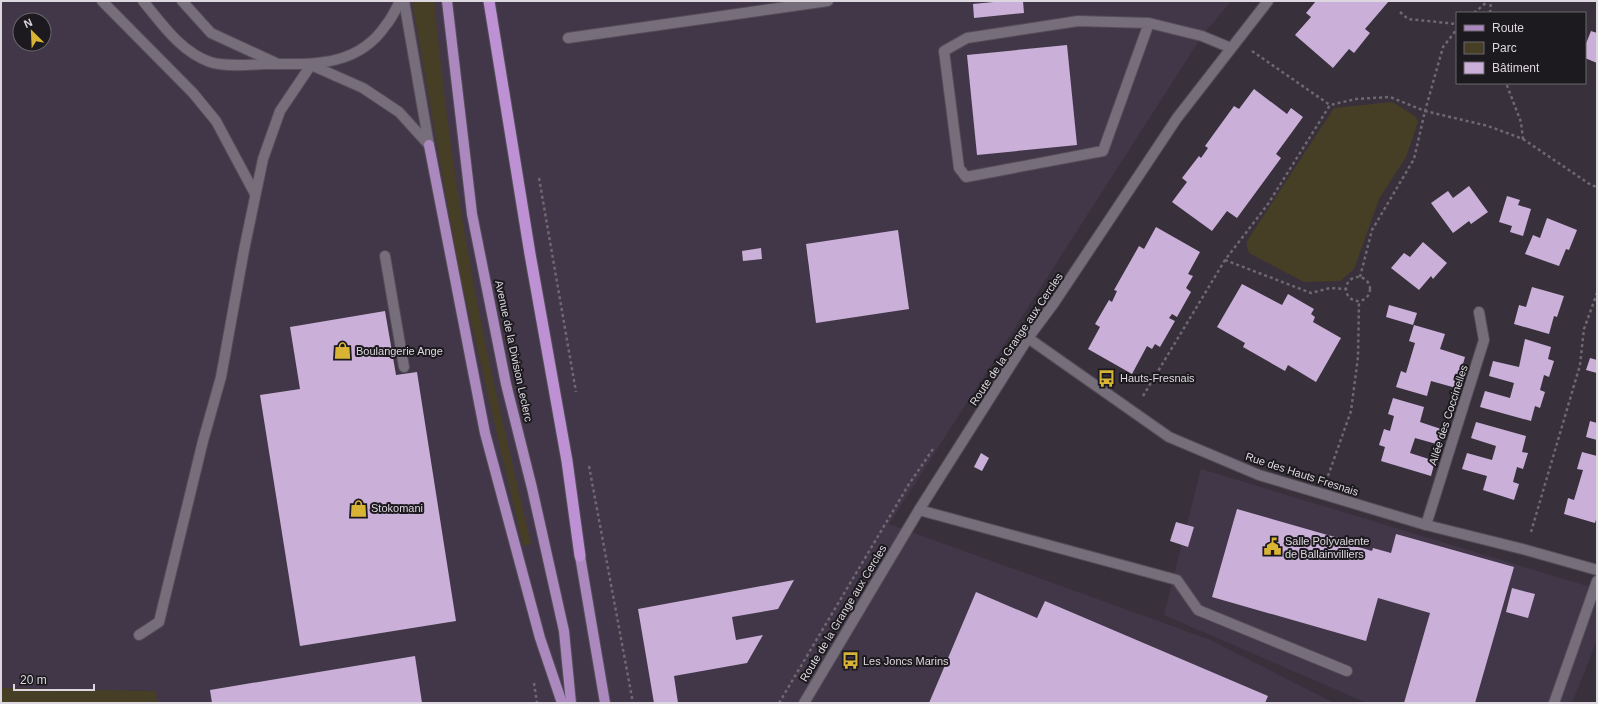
<svg xmlns="http://www.w3.org/2000/svg" width="1598" height="704" viewBox="0 0 1598 704" font-family="Helvetica,sans-serif">
<style>
.built{fill:#423748;fill-rule:evenodd}
.green{fill:#473f25}
.building{fill:#cab0d9}
.lines{fill:none;stroke-linecap:round;stroke-linejoin:round}
.service-casing{stroke:#544e58;stroke-width:12}
.minor-casing{stroke:#544e58;stroke-width:12}
.tertiary-casing{stroke:#544e58;stroke-width:12}
.primary-casing{stroke:#544e58;stroke-width:12}
.trunk-casing{stroke:#544e58;stroke-width:13}
.path{stroke:#6e6871;stroke-width:2.5;stroke-dasharray:3 3;stroke-linecap:butt}
.service{stroke:#766e7b;stroke-width:10}
.minor{stroke:#766e7b;stroke-width:10}
.tertiary{stroke:#766e7b;stroke-width:10}
.primary{stroke:#ab88be;stroke-width:10}
.trunk{stroke:#bd91d4;stroke-width:11}
.labels{text-anchor:middle;dominant-baseline:central;stroke-width:4;stroke-linejoin:round;paint-order:stroke}
.street-label{font-size:11px;fill:#ddd8df;stroke:#1d1a1f}
.poi-label{font-size:11px;fill:#ddd8df;stroke:#1d1a1f;text-anchor:start}
</style>
<rect width="100%" height="100%" fill="#38313c"/>
<g class="built">
<path d="M1,1H1231L1202,36L889,524L1208,639L1334,703H157L156,691L1,688ZM20,20H44V44H20Z"/>
<polygon points="1201,469 1597,589 1597,640 1572,703 1367,703 1164,615"/>
</g>
<g class="green">
<path d="M412,1H434C444,103 458,205 478,306C493,385 513,465 531,544L523,546L459,270Z"/>
<polygon points="1392,102 1415,116 1418,122 1406,157 1379,199 1354,269 1340,281 1304,282 1249,253 1247,247 1247,241 1334,108"/>
<polygon points="1,688 156,691 157,703 1,703"/>
</g>
<g class="building">
<polygon points="1004,1 1023,1 1024,13 974,18 973,4"/>
<polygon points="1316,1 1389,1 1365,29 1370,33 1354,53 1349,49 1333,68 1295,35 1311,17 1306,13"/>
<polygon points="1591,31 1597,33 1597,63 1585,58 1585,46"/>
<polygon points="1067,45 1077,145 977,155 967,55"/>
<polygon points="1254,89 1287,114 1291,108 1303,117 1276,154 1281,158 1237,218 1227,211 1212,231 1172,202 1187,182 1182,178 1199,156 1201,158 1208,148 1205,146 1234,106 1239,109"/>
<polygon points="1469,186 1488,212 1471,224 1469,221 1453,233 1431,203 1448,191 1453,198"/>
<polygon points="1507,196 1520,200 1518,205 1531,209 1523,236 1510,232 1512,226 1499,222"/>
<polygon points="1547,218 1577,230 1569,250 1566,249 1559,266 1525,254 1533,235 1540,238"/>
<polygon points="1156,227 1200,252 1188,274 1193,276 1186,288 1191,292 1177,317 1172,314 1169,318 1175,321 1160,347 1155,344 1152,349 1147,346 1132,374 1088,349 1100,327 1095,324 1109,300 1112,302 1117,291 1114,290 1139,246 1144,249"/>
<polygon points="898,230 909,309 816,323 806,244"/>
<polygon points="1423,242 1447,263 1433,279 1431,276 1419,290 1391,268 1404,253 1410,257"/>
<polygon points="761,248 762,259 743,261 742,251"/>
<polygon points="1242,284 1282,305 1288,294 1314,309 1311,314 1315,317 1313,322 1341,338 1316,382 1288,365 1285,371 1243,347 1245,343 1217,327"/>
<polygon points="1532,287 1564,296 1557,317 1554,316 1549,334 1514,324 1519,305 1526,307"/>
<polygon points="1389,305 1417,313 1413,325 1386,317"/>
<polygon points="385,311 396,375 417,372 456,621 300,646 260,395 300,389 290,327"/>
<polygon points="1414,325 1445,334 1440,349 1465,357 1456,388 1431,381 1427,396 1396,387 1401,371 1406,373 1415,343 1409,341"/>
<polygon points="1525,339 1551,347 1548,359 1554,361 1549,377 1544,375 1540,390 1545,392 1540,408 1535,406 1531,421 1480,407 1485,391 1510,398 1514,383 1489,376 1493,361 1519,367"/>
<polygon points="1590,358 1597,360 1597,373 1586,370"/>
<polygon points="1393,398 1424,407 1420,422 1444,430 1440,445 1415,438 1410,453 1435,461 1431,476 1381,461 1385,447 1379,445 1384,429 1390,431 1394,416 1388,414"/>
<polygon points="1590,421 1597,423 1597,440 1586,437"/>
<polygon points="1476,422 1526,436 1522,452 1528,453 1523,469 1517,467 1513,482 1519,484 1514,500 1483,490 1487,476 1462,469 1467,453 1492,460 1496,446 1471,438"/>
<polygon points="1582,452 1597,456 1597,516 1595,523 1564,514 1568,498 1574,500 1583,470 1577,469"/>
<polygon points="981,453 989,458 982,471 974,467"/>
<polygon points="1237,509 1359,544 1358,547 1372,551 1373,548 1391,553 1396,534 1514,567 1475,703 1404,703 1430,613 1378,598 1366,641 1212,597"/>
<polygon points="1176,522 1194,527 1188,547 1170,541"/>
<polygon points="794,580 778,609 732,617 736,640 763,635 747,663 674,676 678,703 654,703 638,609"/>
<polygon points="1512,588 1535,594 1528,618 1506,612"/>
<polygon points="976,592 1037,618 1045,601 1268,696 1265,703 929,703"/>
<polygon points="415,656 422,703 212,703 210,690"/>
</g>
<g class="lines">
<defs>
<g id="service">
<polyline points="102,1 193,93 216,121 255,194"/>
<polyline points="404,1 429,145"/>
<polyline points="1149,23 1078,21 967,38 944,51 959,168 966,177 1103,151 1149,23 1202,36 1231,48"/>
<polyline points="568,38 828,1"/>
<polyline points="385,256 404,367"/>
<polyline points="919,510 1177,580 1198,610 1347,671"/>
<polyline points="139,635 159,622 203,441 221,377 244,250 263,159 280,111 311,65"/>
<polyline points="1554,703 1597,581"/>
</g>
<g id="minor">
<polyline points="1028,338 1169,437 1259,475 1426,525 1526,550 1597,570"/>
<polyline points="1426,525 1484,340 1479,312"/>
<polyline points="804,703 919,510 1028,338 1054,303 1177,118 1268,1"/>
</g>
<g id="tertiary">
<path d="M143,1C162,24 181,52 210,62C225,67 249,65 265,64C311,64 357,68 386,25C392,18 396,9 400,1"/>
<polyline points="182,1 211,33 276,63"/>
<polyline points="311,65 363,88 399,112 429,145"/>
</g>
<g id="primary">
<polyline points="447,1 472,214 506,384 532,488 564,631 571,703"/>
<polyline points="429,145 485,433 540,638 562,703"/>
<polyline points="580,556 605,703"/>
</g>
<polyline id="trunk" points="489,1 530,254 567,461 580,556"/>
</defs>
<use href="#service" class="service-casing"/>
<use href="#minor" class="minor-casing"/>
<use href="#tertiary" class="tertiary-casing"/>
<use href="#primary" class="primary-casing"/>
<use href="#trunk" class="trunk-casing"/>
<g class="path">
<polyline points="1400,12 1408,19 1457,24"/>
<polyline points="1474,13 1488,1"/>
<polyline points="1490,13 1491,1"/>
<polyline points="1252,51 1330,105"/>
<polyline points="1523,139 1591,185 1597,187"/>
<polyline points="539,178 576,392"/>
<polyline points="1225,260 1311,293 1330,288 1346,289"/>
<polyline points="1360,277 1372,230 1414,159 1425,111 1488,126 1523,139 1521,122 1506,83"/>
<circle cx="1358" cy="289" r="12"/>
<polyline points="1143,396 1225,260 1268,204 1330,105 1356,99 1390,97 1425,111 1443,47 1457,29"/>
<polyline points="589,466 633,703"/>
<polyline points="1328,476 1351,411 1358,357 1359,301"/>
<polyline points="1531,532 1580,365 1584,329 1597,293"/>
<polyline points="534,683 537,703"/>
<polyline points="779,703 909,484 933,449 935,450"/>
</g>
<use href="#service" class="service"/>
<use href="#minor" class="minor"/>
<use href="#tertiary" class="tertiary"/>
<use href="#primary" class="primary"/>
<use href="#trunk" class="trunk"/>
</g>
<defs>
<symbol id="shop-bare" viewBox="-9 -9 18 18"><path d="M-5-2.5h2.3a2.7 3.5 0 0 1 5.4 0H5L5.5 6h-11ZM-1.5-2.5h3a1.5 2.3 0 0 0-3 0Z" fill="#d9b334" stroke="#1d1a1f" stroke-width="2.5" paint-order="stroke"/></symbol>
<symbol id="bus-bare" viewBox="-9 -9 18 18"><path d="M-5-6H5V4H4V6H2V4H-2V6H-4V4H-5ZM-3.5-4V0h7V-4ZM-3.5 1.2v1.5H-2V1.2ZM2 1.2v1.5H3.5V1.2Z" fill="#d9b334" stroke="#1d1a1f" stroke-width="2.5" paint-order="stroke"/></symbol>
<symbol id="civic-bare" viewBox="-9 -9 18 18"><path d="M-.6-6.5H3V-4.5H.6V-3L4-1V1h2V6H-6V1h2V-1L-.6-3ZM-1.2 2.5V6h2.4V2.5Z" fill="#d9b334" stroke="#1d1a1f" stroke-width="2.5" paint-order="stroke"/></symbol>
</defs>
<g fill-rule="evenodd">
<use href="#shop-bare" x="330" y="338" width="25" height="25"/>
<use href="#bus-bare" x="1094" y="366" width="25" height="25"/>
<use href="#shop-bare" x="346" y="496" width="25" height="25"/>
<use href="#civic-bare" x="1260" y="534" width="25" height="25"/>
<use href="#bus-bare" x="838" y="648" width="25" height="25"/>
</g>
<g class="labels">
<g class="street-label">
<text transform="translate(1016 339) rotate(-56)">Route de la Grange aux Cercles</text>
<text transform="translate(514 351) rotate(78)">Avenue de la Division Leclerc</text>
<text transform="translate(1448 415) rotate(-72)">Allée des Coccinelles</text>
<text transform="translate(1302 474) rotate(18)">Rue des Hauts Fresnais</text>
<text transform="translate(843 613) rotate(-59)">Route de la Grange aux Cercles</text>
</g>
<g class="poi-label">
<text x="356" y="351">Boulangerie Ange</text>
<text x="1120" y="378">Hauts-Fresnais</text>
<text x="371" y="508">Stokomani</text>
<text x="1285" y="541">Salle Polyvalente<tspan x="1285" dy="13">de Ballainvilliers</tspan></text>
<text x="863" y="661">Les Joncs Marins</text>
</g>
</g>
<rect width="1598" height="704" fill="none" stroke="#ddd8df" stroke-width="4"/>
<rect x="1456" y="12" width="130" height="72" fill="#1d1a1f" stroke="#6a666c"/>
<rect x="1464" y="25" width="20" height="6" fill="#ab88be" stroke="#6a666c"/>
<text x="1492" y="32" font-size="12" fill="#ddd8df">Route</text>
<rect x="1464" y="42" width="20" height="12" fill="#473f25" stroke="#6a666c"/>
<text x="1492" y="52" font-size="12" fill="#ddd8df">Parc</text>
<rect x="1464" y="62" width="20" height="12" fill="#cab0d9" stroke="#6a666c"/>
<text x="1492" y="72" font-size="12" fill="#ddd8df">Bâtiment</text>
<g transform="translate(32 32) rotate(336)"><circle r="19" fill="#1d1a1f" stroke="#6a666c"/>
<path d="M0-3L7 15L0 10L-7 15Z" fill="#d9b334"/>
<text y="-6" font-size="11" font-weight="bold" text-anchor="middle" fill="#ddd8df">N</text>
</g>
<path d="M14 684v6h80v-6" fill="none" stroke="#ddd8df" stroke-width="2"/>
<text x="20" y="684" font-size="12" fill="#ddd8df" stroke="#1d1a1f" stroke-width="3" paint-order="stroke">20 m</text>
</svg>
